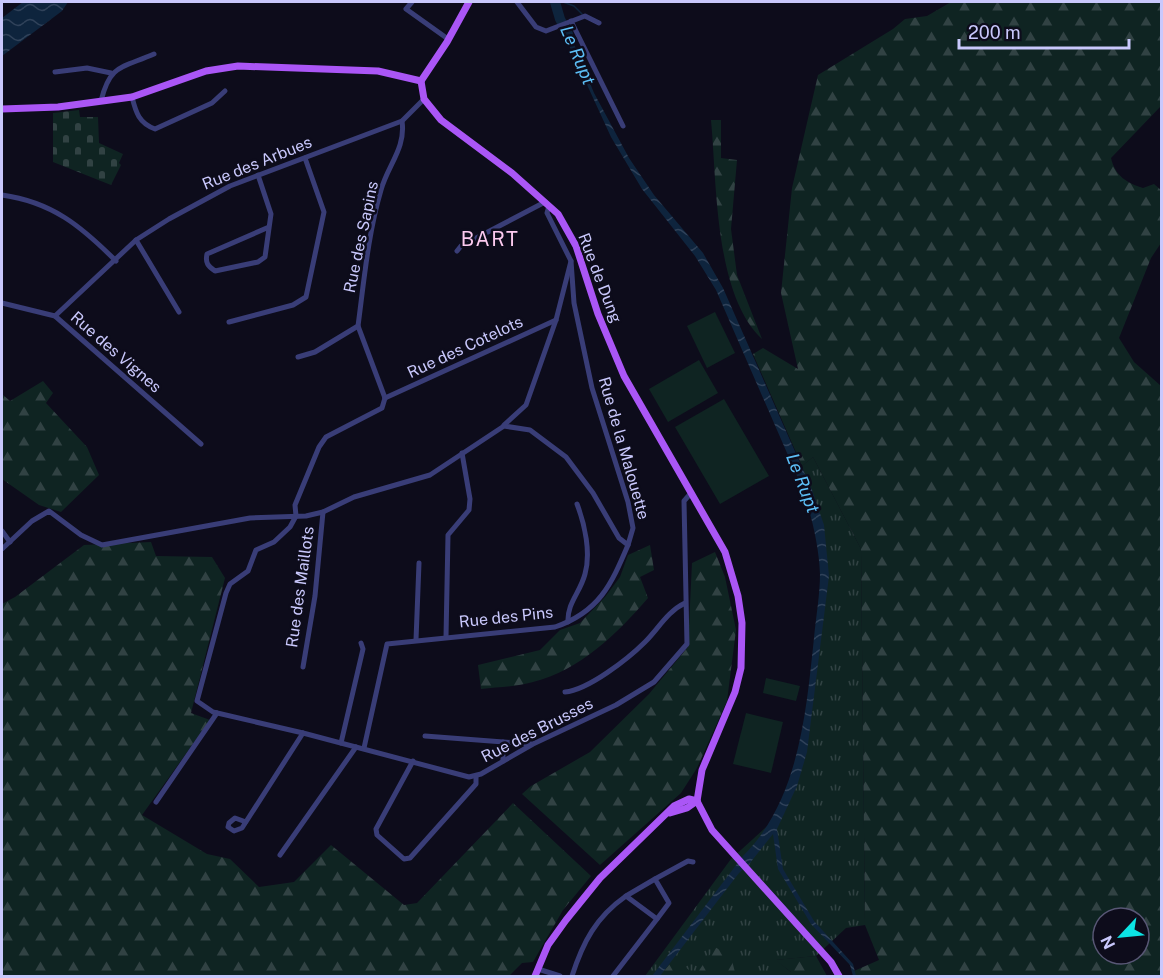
<svg xmlns="http://www.w3.org/2000/svg" width="1163" height="978" viewBox="0 0 1163 978" font-family="'Public Sans',sans-serif">
<style>
.grass{fill:url(#grass-tufts)}
.forest{fill:url(#forest-firs);fill-rule:evenodd}
.cemetery{fill:url(#cemetery-stones)}
.garden{fill:#0f2422}
.water{fill:url(#water-waves)}
.lines{fill:none;stroke-linecap:round;stroke-linejoin:round}
.stream{stroke:#0e243d;stroke-width:1.5}
.river{stroke:#0e243d;stroke-width:10}
.minor{stroke:#393d77;stroke-width:5}
.major{stroke:#aa56f6;stroke-width:7}
.labels{text-anchor:middle;dominant-baseline:central;stroke-width:5;stroke-linejoin:round;paint-order:stroke}
.street-label{font-size:16px;fill:#c9c8fc;stroke:#0d0c1b}
.water-label{font-size:18px;font-style:italic;fill:#5cbef6;stroke:#0d0c1b}
.quarter-label{font-size:20px;letter-spacing:1.5px;fill:#fccaef;stroke:#0d0c1b}
</style>
<defs>
<pattern id="grass-tufts" width="24" height="20" patternUnits="userSpaceOnUse" patternTransform="scale(1.5)"><rect width="24" height="20" fill="#0f2422"/><path d="M3 7l-1-3M5 7V3M7 7l1-3M15 17l-1-3M17 17v-4M19 17l1-3" fill="none" stroke="#314243"/></pattern>
<pattern id="forest-firs" width="22" height="20" patternUnits="userSpaceOnUse" patternTransform="scale(1.5)"><rect width="22" height="20" fill="#0f2422"/><path d="M5 1l3.5 6h-7zM16 11l3.5 6h-7z" fill="#314243"/></pattern>
<pattern id="cemetery-stones" width="16" height="16" patternUnits="userSpaceOnUse" patternTransform="scale(1.5)"><rect width="16" height="16" fill="#0f2422"/><path d="M2 7V4a2 2 0 0 1 4 0v3zM10 15v-3a2 2 0 0 1 4 0v3z" fill="#314243"/></pattern>
<pattern id="water-waves" width="16" height="10" patternUnits="userSpaceOnUse" patternTransform="scale(1.5)"><rect width="16" height="10" fill="#0e243d"/><path d="M0 5q4-4 8 0t8 0" fill="none" stroke="#30425a"/></pattern>
</defs>
<rect width="100%" height="100%" fill="#0d0c1b"/>
<polygon class="grass" points="813,457 861,549 865,925 846,928 816,956 776,960 792,973 790,976 645,976 731,859 775,819 803,751 825,585 822,523 802,466"/>
<g class="forest">
<path d="M951,2H1161V106L1111,158C1115,176 1127,183 1143,188L1154,184L1161,190V243L1151,258L1119,338L1134,362L1161,386V976H855L854,971L879,960L865,925L861,549L813,457L802,466L753,354L763,348L798,369L781,293L792,188L818,75L893,29L905,19L927,16ZM1103,918H1139V954H1103Z"/>
<path d="M711,120H721V158L737,160L731,229L737,275L762,339C714,294 717,182 711,120Z"/>
<polygon points="43,381 53,393 46,403 87,447 99,475 61,512 39,505 2,479 2,394 10,401"/>
<polygon points="151,542 156,556 212,557 225,578 191,713 210,720 142,815 207,854 230,859 259,887 294,882 331,845 404,905 417,903 513,803 591,876 563,910 533,962 522,963 509,976 2,976 2,604 15,597 84,545"/>
<path d="M650,545L654,570L640,577L648,598C617,634 580,670 533,682C516,687 498,687 481,689L478,665L540,650L560,630L580,623L605,597L620,577L628,555Z"/>
<polygon points="715,552 725,577 736,630 727,701 697,768 681,793 600,865 522,794 531,786 590,752 649,694 688,647 692,563"/>
<polygon points="715,947 731,957 736,976 660,976 674,959 696,975"/>
<polygon points="816,956 827,976 790,976 791,972 775,960"/>
</g>
<polygon class="cemetery" points="79,110 80,117 98,117 99,143 123,154 119,163 121,165 111,185 53,162 53,113"/>
<g class="garden">
<polygon points="715,312 735,353 707,368 687,326"/>
<polygon points="699,360 718,393 668,422 649,389"/>
<polygon points="724,399 769,476 720,504 675,427"/>
<polygon points="766,678 800,686 796,701 763,693"/>
<polygon points="746,713 783,722 771,773 733,764"/>
</g>
<g class="water">
<polygon points="23,2 68,2 62,11 2,56 2,18"/>
<path d="M567,27L594,93L629,158L654,195L703,253L723,288L812,490L824,525L829,576L807,752L797,786L777,829L783,869L814,921L853,964L856,976H853L850,965L811,924L778,869L773,834L750,863L739,873L660,976H652L743,856C799,800 806,713 814,638C816,617 820,594 820,574C819,546 812,519 804,492L716,290L695,256L642,189L611,137L561,28Z"/>
</g>
<g class="lines">
<polyline class="stream" points="563,2 574,6 582,14"/>
<polyline class="river" points="555,2 560,19 568,34"/>
<g class="minor">
<polyline points="412,2 406,9 448,39"/>
<polyline points="517,2 536,27 546,31 585,16 599,23"/>
<polyline points="571,21 623,126"/>
<polyline points="55,72 87,68 111,73"/>
<path d="M132,97C136,113 139,123 155,129L212,103L225,91"/>
<path d="M101,101C110,64 122,68 154,54"/>
<path d="M258,175L271,214L265,257L258,262L215,271C208,266 205,263 207,254L269,227"/>
<path d="M2,195C52,202 81,226 116,261"/>
<polyline points="136,240 179,312"/>
<polyline points="457,251 461,246 545,202"/>
<polyline points="2,303 55,316 201,444"/>
<polyline points="55,316 136,240 169,219 230,186 402,121 424,99"/>
<polyline points="229,322 293,305 306,297 324,212 305,158"/>
<polyline points="358,326 385,398"/>
<path d="M298,357L315,352L358,326C364,281 368,234 381,190C388,165 406,148 402,121"/>
<polyline points="385,398 382,408 326,437 319,447 295,505 296,516 290,527 274,542 256,550 248,571 230,584 226,593 197,701 213,712 303,733 469,777 481,774 533,744 616,705 654,682 687,644 684,501 691,493"/>
<polyline points="385,398 556,320"/>
<polyline points="504,425 526,405 556,320 571,261"/>
<polyline points="2,531 10,542"/>
<polyline points="2,549 32,521 49,511 81,535 102,545 250,518 306,516 323,512 354,497 430,475 504,426 530,430 566,457 593,493 619,538 628,545 633,528 628,502 592,388 574,303 571,261 547,213 549,206"/>
<path d="M568,622C567,603 580,593 585,574C591,553 585,525 577,504"/>
<polyline points="446,637 448,535 469,510 470,499 462,453"/>
<polyline points="416,640 419,563"/>
<polyline points="303,667 315,596 323,512"/>
<path d="M565,692C588,690 628,659 645,642C658,629 668,611 685,603"/>
<polyline points="425,736 531,744"/>
<polyline points="341,743 363,649 361,643"/>
<path d="M364,748L387,644L555,627C599,612 611,585 628,545"/>
<polyline points="413,761 376,829 377,835 404,859 410,858 476,784 476,776"/>
<polyline points="503,761 503,742"/>
<polyline points="156,802 217,713"/>
<polyline points="246,822 235,818 229,823 228,827 234,831 242,828 303,733"/>
<polyline points="280,855 356,747"/>
<polyline points="626,896 655,879"/>
<polyline points="657,919 669,903 655,879 688,861 693,862"/>
<polyline points="538,969 560,976"/>
<path d="M572,976C583,942 596,917 626,896L657,919L613,976"/>
</g>
<g class="major">
<polyline points="421,81 424,99 441,120 512,173 558,214 576,246 598,314 624,376 725,552 738,596 742,623 741,668 735,692 702,770 697,801 712,830 831,962 839,976"/>
<polyline points="2,109 58,107 132,97 206,71 238,66 378,71 421,81 447,42 469,2"/>
<polyline points="670,813 687,808 697,801"/>
<polyline points="535,976 548,945 566,920 600,878 674,806 689,799 697,801"/>
</g>
</g>
<g class="labels">
<g class="street-label">
<text transform="translate(257 163) rotate(-22)">Rue des Arbues</text>
<text transform="translate(361 237) rotate(-78)">Rue des Sapins</text>
<text transform="translate(600 278) rotate(69)">Rue de Dung</text>
<text transform="translate(465 347) rotate(-25)">Rue des Cotelots</text>
<text transform="translate(116 352) rotate(41)">Rue des Vignes</text>
<text transform="translate(624 448) rotate(74)">Rue de la Malouette</text>
<text transform="translate(300 587) rotate(-82)">Rue des Maillots</text>
<text transform="translate(506 617) rotate(-6)">Rue des Pins</text>
<text transform="translate(537 730) rotate(-27)">Rue des Brusses</text>
</g>
<g class="water-label">
<text transform="translate(578 55) rotate(67)">Le Rupt</text>
<text transform="translate(803 483) rotate(69)">Le Rupt</text>
</g>
<g class="quarter-label">
<text x="490" y="239">BART</text>
</g>
</g>
<rect width="1163" height="978" fill="none" stroke="#c9c8fc" stroke-width="6"/>
<g transform="translate(1121 936) rotate(244)"><circle r="28" fill="#0d0c1b" stroke="#585775" stroke-width="1.5"/>
<path d="M0-4.5L10 22L0 15L-10 22Z" fill="#0ce4e4"/>
<text y="-9" font-size="16" font-weight="bold" text-anchor="middle" fill="#c9c8fc">N</text>
</g>
<path d="M959 39v9h170v-9" fill="none" stroke="#c9c8fc" stroke-width="3"/>
<text x="968" y="39" font-size="18" fill="#c9c8fc" stroke="#0d0c1b" stroke-width="4.5" paint-order="stroke">200 m</text>
</svg>
